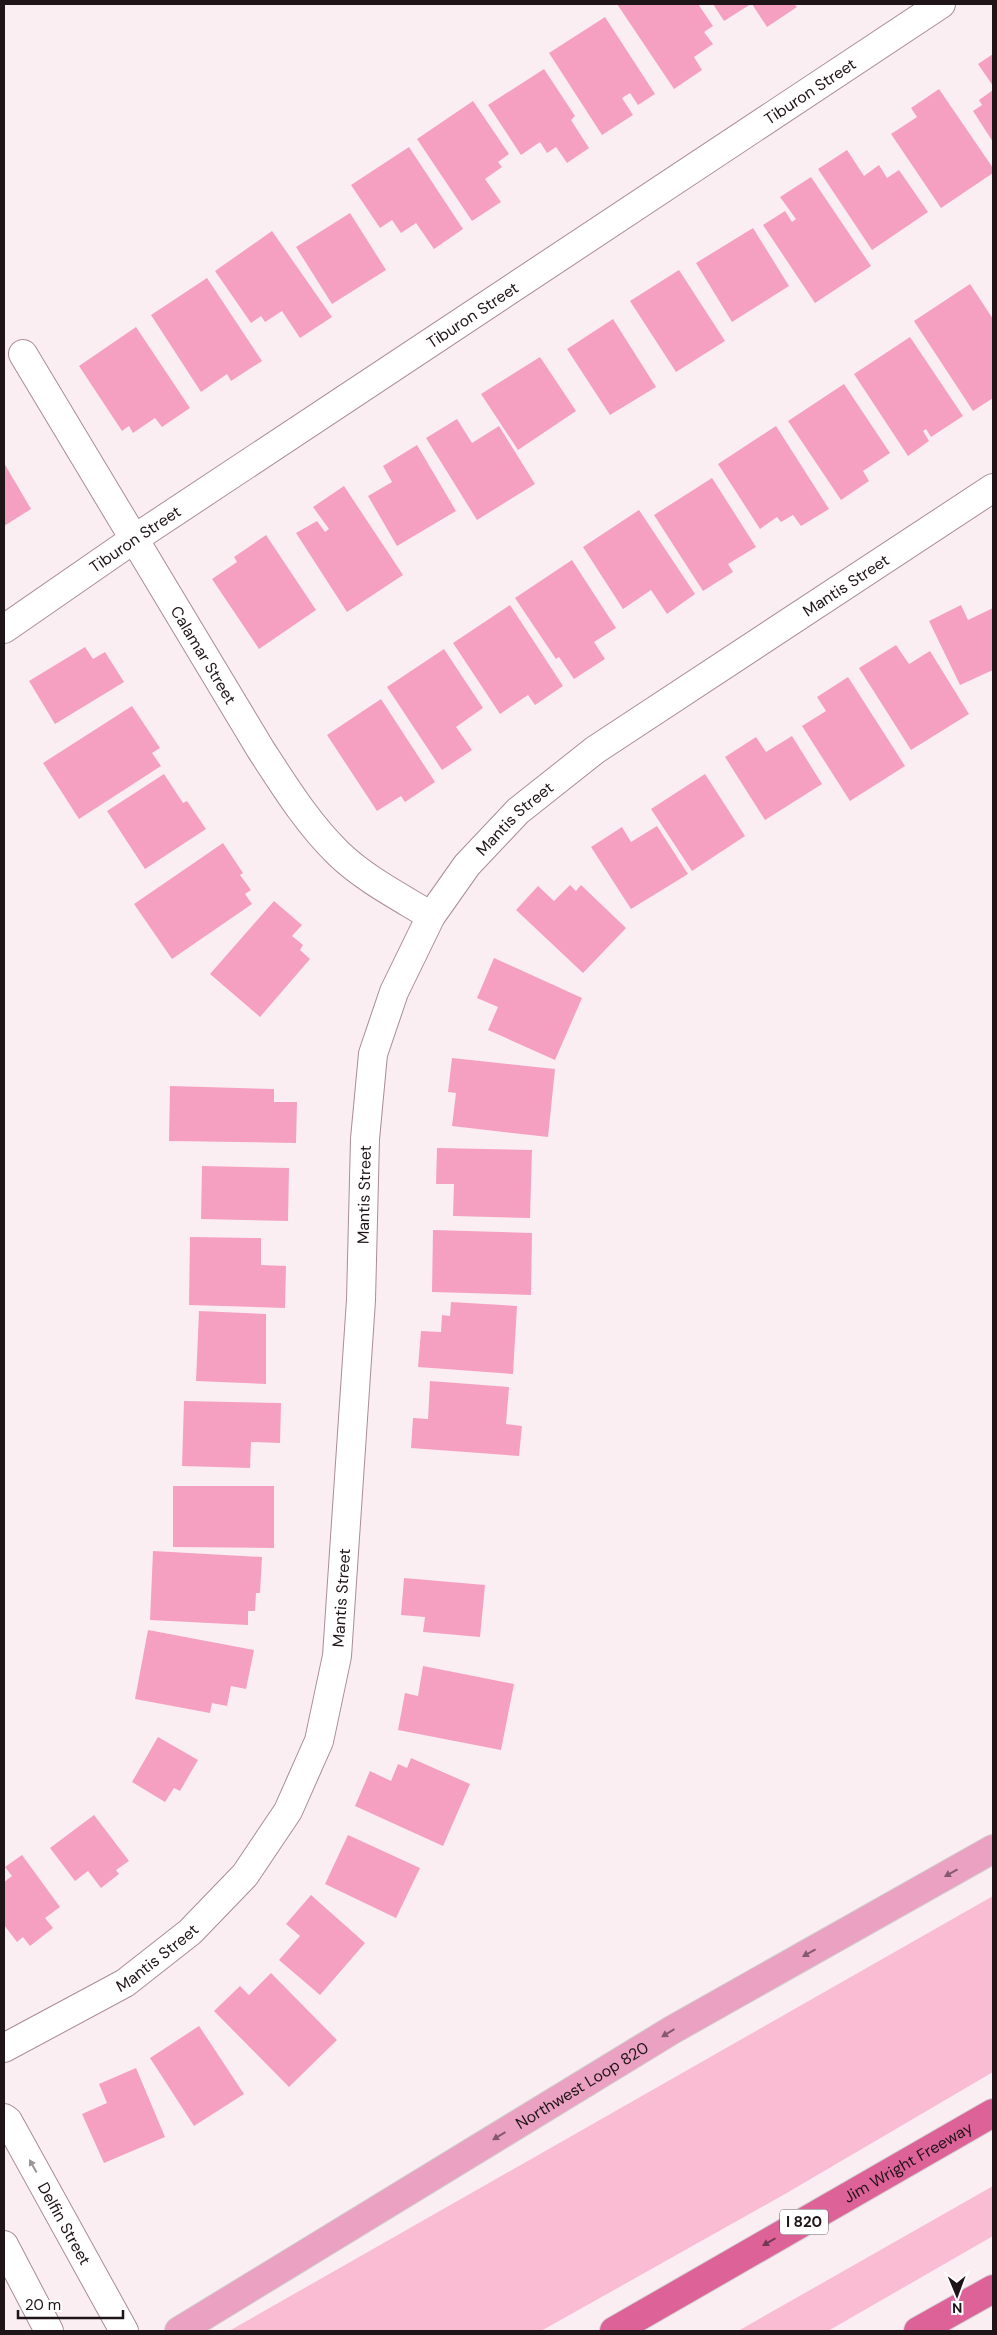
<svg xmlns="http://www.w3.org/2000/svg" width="997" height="2335" viewBox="0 0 997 2335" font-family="'DM Sans',sans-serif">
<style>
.green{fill:#f9bcd2}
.building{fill:#f6a0c1}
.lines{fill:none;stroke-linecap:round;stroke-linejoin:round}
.minor-casing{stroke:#aa8c97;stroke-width:30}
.major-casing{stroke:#d2d0d1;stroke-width:30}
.highway-casing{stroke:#d2d0d1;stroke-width:30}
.minor{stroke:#fff;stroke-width:28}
.major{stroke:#eba1c1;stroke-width:28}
.highway{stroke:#dd6298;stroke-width:28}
.oneway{fill:#855a6c}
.oneway2{fill:#9a9597}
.oneway3{fill:#743752}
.labels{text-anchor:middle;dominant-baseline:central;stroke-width:4;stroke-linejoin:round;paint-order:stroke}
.shield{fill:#fff;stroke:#625a5d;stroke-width:1}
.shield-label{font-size:15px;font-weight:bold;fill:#1f1418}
.street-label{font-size:16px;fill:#1f1418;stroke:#fff}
</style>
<rect width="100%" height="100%" fill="#fbeef2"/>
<g class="green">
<polygon points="993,1896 993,2072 785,2194 541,2331 229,2331"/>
<polygon points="993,2186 993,2236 828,2331 738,2331"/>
</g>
<g class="building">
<polygon points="617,4 698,4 713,26 704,32 713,44 694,57 702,70 674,89"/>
<polygon points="713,4 751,4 724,21"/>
<polygon points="752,4 794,4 797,7 767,27"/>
<polygon points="605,17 655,94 638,105 630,93 622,98 633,115 602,135 549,53"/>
<polygon points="993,54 993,86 978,64"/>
<polygon points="544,69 575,116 571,120 589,148 567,163 556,147 547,153 540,142 521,155 488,105"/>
<polygon points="939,89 993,168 993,173 941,208 891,134 917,117 911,108"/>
<polygon points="993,90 993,142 973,111 982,105 979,100"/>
<polygon points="473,101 509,154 498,162 502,167 485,179 501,202 472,221 417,139"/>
<polygon points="409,147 463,229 434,249 416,223 401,233 392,220 380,228 351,185"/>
<polygon points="847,150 864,176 879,165 887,178 899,170 928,212 872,250 818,169"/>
<polygon points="811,177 871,266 815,303 763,225 785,211 792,222 796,219 780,197"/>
<polygon points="350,213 386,270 332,304 296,247"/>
<polygon points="753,228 789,286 732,322 696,263"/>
<polygon points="272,231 332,317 300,338 282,311 265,322 261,316 251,323 215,271"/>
<polygon points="679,270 725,341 676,372 630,301"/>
<polygon points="207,278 262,361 231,381 227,374 201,392 151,315"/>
<polygon points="970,284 993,319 993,398 973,411 914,321"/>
<polygon points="613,319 656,387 610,415 567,349"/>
<polygon points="136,327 190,408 162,427 155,418 133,433 129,426 122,431 79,366"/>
<polygon points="910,337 963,416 931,437 926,429 923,431 929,441 908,456 854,374"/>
<polygon points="540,357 576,411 518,450 481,394"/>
<polygon points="844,384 890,453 863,471 869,481 841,500 788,421"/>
<polygon points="457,419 472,443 499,426 535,484 477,520 426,438"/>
<polygon points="776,426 829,509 801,526 793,515 781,522 777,517 760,529 718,464"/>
<polygon points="417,445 456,511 397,546 368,496 392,482 383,466"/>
<polygon points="4,463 31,509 4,526"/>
<polygon points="712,478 756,547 728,564 733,572 703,591 654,515"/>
<polygon points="344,486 403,575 347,612 296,533 317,521 325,532 329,529 313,507"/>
<polygon points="639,510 695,594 667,614 651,590 623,609 583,547"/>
<polygon points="266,535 316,610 259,649 212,579 237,562 234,557"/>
<polygon points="572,560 616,628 594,642 605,659 574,679 559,657 556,659 515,598"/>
<polygon points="510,605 563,686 535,705 528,695 500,714 453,643"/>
<polygon points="961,605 968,620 993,608 993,670 960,685 929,621"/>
<polygon points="896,645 909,664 930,651 969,714 911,750 859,668"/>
<polygon points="85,647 93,659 105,652 124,682 55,724 29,681"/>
<polygon points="444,649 483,708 456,727 472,750 442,770 387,687"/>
<polygon points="848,677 905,766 850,801 802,726 826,711 817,697"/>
<polygon points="381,699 435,782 405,802 401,796 377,811 327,735"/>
<polygon points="132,706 160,748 152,753 161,766 79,819 43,763"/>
<polygon points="792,736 822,784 765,820 725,757 756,737 766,752"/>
<polygon points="164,774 183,803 187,801 206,829 145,869 107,811"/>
<polygon points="705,774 745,836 692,871 651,809"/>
<polygon points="657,826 688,874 631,909 591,847 622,827 631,842"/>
<polygon points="223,843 243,873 240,875 251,890 245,894 252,904 172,959 134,904"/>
<polygon points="570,885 576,891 581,885 626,928 583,973 516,910 538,886 554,901"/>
<polygon points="274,901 302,925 292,936 303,945 300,950 310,959 260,1017 210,974"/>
<polygon points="494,958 582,998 555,1060 488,1030 498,1007 477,998"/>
<polygon points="452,1058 555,1069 548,1137 452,1126 456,1093 448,1092"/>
<polygon points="170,1086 274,1089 274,1102 297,1102 296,1143 169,1141"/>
<polygon points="437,1148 532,1150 530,1218 453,1216 454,1184 436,1184"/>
<polygon points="202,1166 289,1168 288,1221 201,1219"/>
<polygon points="433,1230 532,1233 531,1295 432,1292"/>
<polygon points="190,1237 261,1238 261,1265 286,1266 285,1308 189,1305"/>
<polygon points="451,1302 517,1306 513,1374 418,1367 421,1331 441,1332 442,1315 450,1316"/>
<polygon points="199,1311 266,1314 266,1384 196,1381"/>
<polygon points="430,1381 509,1387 506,1424 522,1426 519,1456 411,1448 413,1418 428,1419"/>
<polygon points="184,1401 281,1403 280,1443 251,1442 250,1468 182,1466"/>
<polygon points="173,1486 274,1486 274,1548 173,1547"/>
<polygon points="153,1551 262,1557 260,1593 256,1593 255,1611 248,1611 248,1625 150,1620"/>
<polygon points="404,1578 485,1585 480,1637 423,1632 425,1617 401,1615"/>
<polygon points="148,1630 254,1650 246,1689 231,1686 227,1706 212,1703 210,1713 135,1699"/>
<polygon points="423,1666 514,1684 501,1750 398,1730 405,1693 418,1696"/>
<polygon points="158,1737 198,1760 180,1791 174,1788 165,1802 132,1782"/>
<polygon points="411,1758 470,1784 443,1846 355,1806 370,1771 391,1781 398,1764 407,1768"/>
<polygon points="94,1815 129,1861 116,1870 119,1874 101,1888 88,1871 75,1881 50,1848"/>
<polygon points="348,1835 420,1868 396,1918 325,1884"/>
<polygon points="22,1855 60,1907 45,1918 53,1928 30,1946 23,1937 17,1942 4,1925 4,1882 12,1876 5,1867"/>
<polygon points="311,1895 365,1943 320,1995 279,1960 300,1936 286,1924"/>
<polygon points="271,1973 337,2040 289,2087 214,2011 240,1986 249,1995"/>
<polygon points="199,2026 244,2094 194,2126 150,2058"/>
<polygon points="136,2068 165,2137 104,2163 82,2114 107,2103 99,2084"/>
</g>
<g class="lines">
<defs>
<g id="minor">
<path id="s1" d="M23,354L261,750C285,787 308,824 339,854C365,879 400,897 431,916"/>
<path id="s2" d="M4,629L134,539L941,4"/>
<path id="s3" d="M4,2048L125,1983L190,1932L245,1875L288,1811L319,1741L337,1656L361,1300L365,1139L373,1054L394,992L431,916L467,865L518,811L595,750L993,488"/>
<path id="s4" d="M4,2118L8,2121L124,2331"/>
<polyline points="4,2245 49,2331"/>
</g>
<g id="major">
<path id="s5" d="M179,2331L672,2030L993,1849"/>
</g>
<g id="highway">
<path id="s6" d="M614,2331L993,2113"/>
<polyline points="918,2331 993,2289"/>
</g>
</defs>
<use href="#minor" class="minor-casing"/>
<use href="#major" class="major-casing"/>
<use href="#highway" class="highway-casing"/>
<use href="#minor" class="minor"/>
<use href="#major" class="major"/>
<use href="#highway" class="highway"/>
</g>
<defs><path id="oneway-solid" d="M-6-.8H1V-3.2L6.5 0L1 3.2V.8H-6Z" transform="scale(1.25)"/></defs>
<g class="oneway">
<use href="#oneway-solid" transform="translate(951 1873) rotate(151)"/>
<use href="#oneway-solid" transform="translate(809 1953) rotate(151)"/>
<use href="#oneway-solid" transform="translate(668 2033) rotate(149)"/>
<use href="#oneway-solid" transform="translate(499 2136) rotate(149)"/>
</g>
<use class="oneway2" href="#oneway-solid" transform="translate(33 2166) rotate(-119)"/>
<use class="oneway3" href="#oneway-solid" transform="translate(769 2242) rotate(150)"/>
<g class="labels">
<rect class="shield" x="780" y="2209.5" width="48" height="25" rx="4"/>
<g class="shield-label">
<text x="804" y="2222">I 820</text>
</g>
<g class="street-label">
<text stroke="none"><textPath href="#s2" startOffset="969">Tiburon Street</textPath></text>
<text stroke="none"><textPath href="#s2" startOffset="564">Tiburon Street</textPath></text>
<text stroke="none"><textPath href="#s2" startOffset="159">Tiburon Street</textPath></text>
<text stroke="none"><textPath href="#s3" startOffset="1828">Mantis Street</textPath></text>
<text stroke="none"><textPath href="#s1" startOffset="351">Calamar Street</textPath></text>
<text stroke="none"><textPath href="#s3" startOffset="1422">Mantis Street</textPath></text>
<text stroke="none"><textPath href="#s3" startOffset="1002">Mantis Street</textPath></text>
<text stroke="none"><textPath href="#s3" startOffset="598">Mantis Street</textPath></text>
<text stroke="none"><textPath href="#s3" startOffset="178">Mantis Street</textPath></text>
<text stroke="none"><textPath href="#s5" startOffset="472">Northwest Loop 820</textPath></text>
<text stroke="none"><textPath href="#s6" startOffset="339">Jim Wright Freeway</textPath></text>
<text stroke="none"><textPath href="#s4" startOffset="122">Delfin Street</textPath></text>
</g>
</g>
<rect width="997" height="2335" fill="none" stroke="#1f1418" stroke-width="10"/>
<g transform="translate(957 2295) rotate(179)" stroke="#ffffff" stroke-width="4" paint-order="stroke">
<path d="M0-4L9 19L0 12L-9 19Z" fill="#1f1418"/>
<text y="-8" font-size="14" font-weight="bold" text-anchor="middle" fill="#1f1418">N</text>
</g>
<path d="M18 2310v8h105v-8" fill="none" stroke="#1f1418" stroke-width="2.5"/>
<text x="25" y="2310" font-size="15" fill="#1f1418" stroke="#ffffff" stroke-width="4" paint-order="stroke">20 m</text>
</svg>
